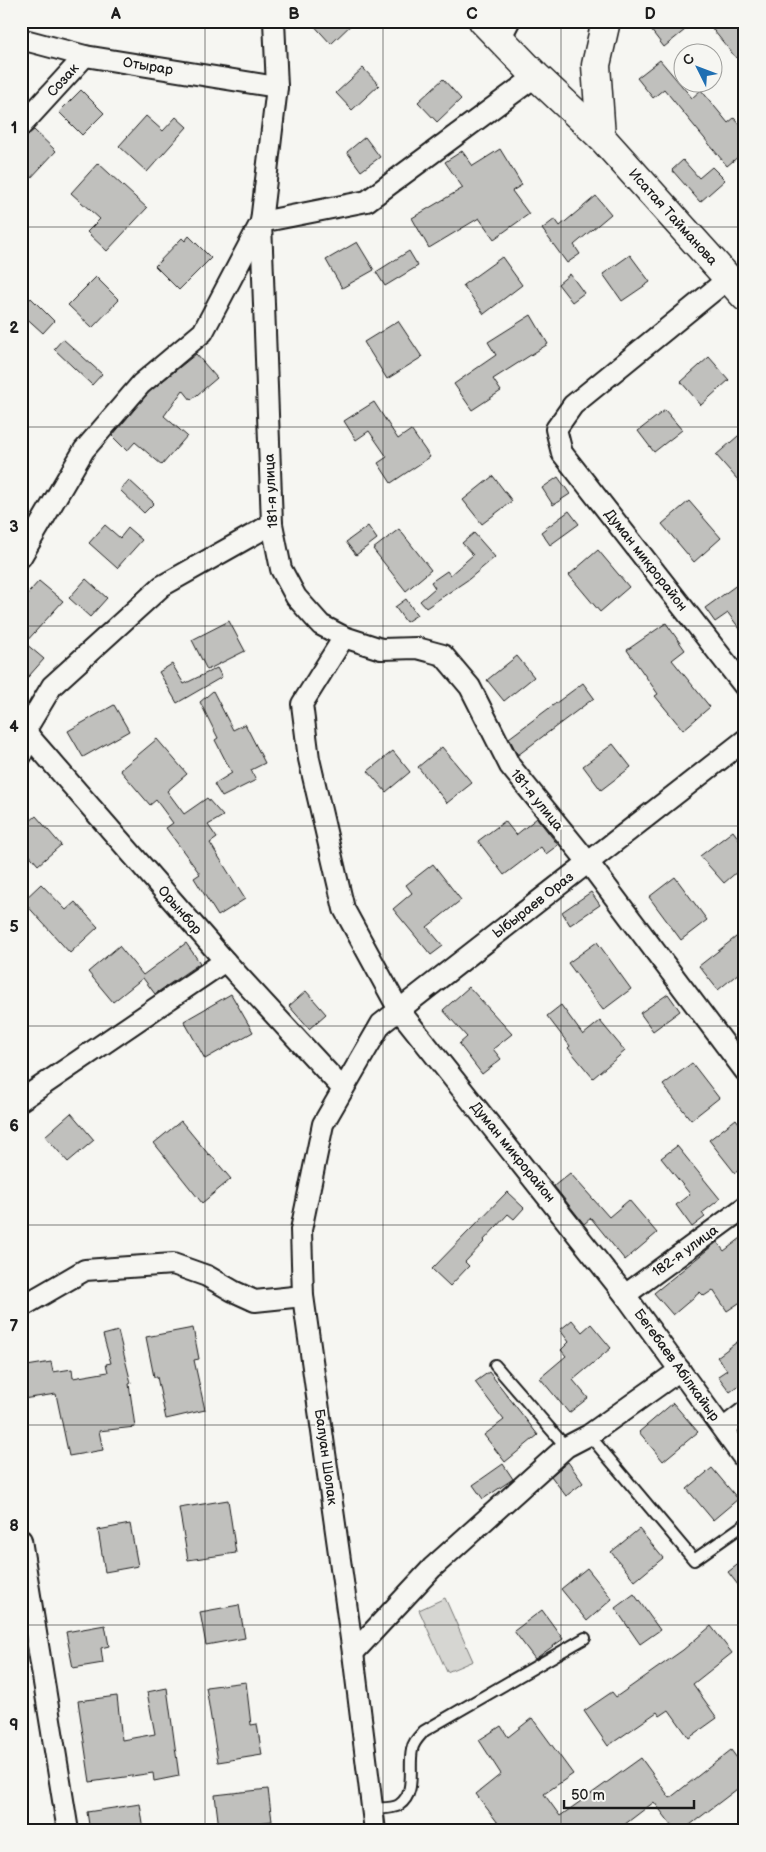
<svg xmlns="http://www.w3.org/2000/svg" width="766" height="1852" viewBox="0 0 766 1852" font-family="'Balsamiq Sans',sans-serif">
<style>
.green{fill:#d6d6d2;stroke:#797977}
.building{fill:#c0c0bd;stroke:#1c1c1c}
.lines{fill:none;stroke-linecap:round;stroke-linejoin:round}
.lane-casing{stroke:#1c1c1c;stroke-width:14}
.street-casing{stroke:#1c1c1c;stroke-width:24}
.secondary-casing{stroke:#1c1c1c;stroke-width:31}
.highway-casing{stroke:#1c1c1c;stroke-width:31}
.lane{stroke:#f6f6f2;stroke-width:10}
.street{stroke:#f6f6f2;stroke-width:20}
.secondary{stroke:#f6f6f2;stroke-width:28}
.highway{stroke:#f6f6f2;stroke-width:28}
.grid{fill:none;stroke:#1c1c1c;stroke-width:1;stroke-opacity:0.55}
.labels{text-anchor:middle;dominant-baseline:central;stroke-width:4.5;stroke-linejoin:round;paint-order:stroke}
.street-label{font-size:14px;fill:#1c1c1c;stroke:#f6f6f2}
.neatline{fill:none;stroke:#1c1c1c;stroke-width:2}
.grid-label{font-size:16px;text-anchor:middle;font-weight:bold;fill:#1c1c1c}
</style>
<rect width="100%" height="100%" fill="#f6f6f2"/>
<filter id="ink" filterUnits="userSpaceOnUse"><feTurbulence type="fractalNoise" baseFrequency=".02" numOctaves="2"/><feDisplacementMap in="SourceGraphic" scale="10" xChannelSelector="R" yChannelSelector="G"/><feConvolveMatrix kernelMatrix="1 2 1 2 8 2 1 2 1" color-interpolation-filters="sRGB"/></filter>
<g filter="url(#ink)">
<polygon class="green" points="445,1598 473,1661 447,1672 419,1610"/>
<g class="building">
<polygon points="310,21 355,21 331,44"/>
<polygon points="644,21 696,21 664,47"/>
<polygon points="706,21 745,21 745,51 736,58"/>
<polygon points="660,60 692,98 701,90 728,123 734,118 745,130 745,151 727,166 664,89 653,98 637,78"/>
<polygon points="363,68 379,85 352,110 336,93"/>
<polygon points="443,79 461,99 437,122 418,102"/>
<polygon points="81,90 104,113 82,135 59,112"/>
<polygon points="146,116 163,131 176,117 187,127 147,172 119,146"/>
<polygon points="34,130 56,151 29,180 21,173 21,140"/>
<polygon points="365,137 380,157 361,171 347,152"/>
<polygon points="500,149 522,185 512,191 529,214 494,239 479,218 429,248 412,218 463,188 445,162 462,151 473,166"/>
<polygon points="683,160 699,178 712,167 725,180 700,202 672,170"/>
<polygon points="98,163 147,208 107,251 87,232 100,219 71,193"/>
<polygon points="596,196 611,214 574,245 580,254 567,263 542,229 555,219 560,226"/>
<polygon points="189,236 211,258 179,290 155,266 182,238 185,241"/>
<polygon points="357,242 374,270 342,288 326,260"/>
<polygon points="409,251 418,266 385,286 376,272"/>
<polygon points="630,255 650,282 622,301 603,274"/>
<polygon points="502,257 522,285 484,314 463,285"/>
<polygon points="570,274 584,293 572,302 558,284"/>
<polygon points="96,277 119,300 92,328 68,305"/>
<polygon points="31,298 54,321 43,333 21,313 21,308"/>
<polygon points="531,315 548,344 493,379 501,391 472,410 454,384 496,355 488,342"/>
<polygon points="398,321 422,357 387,379 364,342"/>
<polygon points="63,339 102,374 92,385 54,349"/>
<polygon points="196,354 217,378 191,400 183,390 164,416 187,436 162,465 135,442 127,451 112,436 149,392"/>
<polygon points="709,357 729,380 701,405 681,382"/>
<polygon points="374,402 398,439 411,430 430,457 391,483 378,463 387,457 369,431 356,440 344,421"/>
<polygon points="665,410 682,430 654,452 638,431"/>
<polygon points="745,430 745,488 716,455"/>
<polygon points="493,476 512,501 482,524 463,500"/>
<polygon points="558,477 570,494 553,505 542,488"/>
<polygon points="129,480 154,503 144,513 120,490"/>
<polygon points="689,501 721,538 694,562 662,524"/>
<polygon points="569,511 579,524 550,545 541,532"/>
<polygon points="105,525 120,538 128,528 142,540 117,568 89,543"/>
<polygon points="368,526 377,539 356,555 346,542"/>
<polygon points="399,529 431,570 406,591 373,549"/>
<polygon points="474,533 495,557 469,579 426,608 420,601 435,588 431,582 447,571 450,575 473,555 462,543"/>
<polygon points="598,550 629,587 600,612 569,575"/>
<polygon points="86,579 107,598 90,617 69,598"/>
<polygon points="745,579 745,636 728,613 715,622 705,608"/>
<polygon points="39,581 63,601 25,643 44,659 21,685 21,601"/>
<polygon points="406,599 417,615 406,622 395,607"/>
<polygon points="229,621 245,651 207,670 192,640"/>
<polygon points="666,623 685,650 672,660 710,707 683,730 655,696 658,694 627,650"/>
<polygon points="517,656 534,677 504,701 487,680"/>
<polygon points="172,664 184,684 217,668 222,677 177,703 159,672"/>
<polygon points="583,683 594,698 518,755 509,738"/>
<polygon points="213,691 233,730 245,724 265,763 251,770 256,780 222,797 214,784 232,773 215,740 218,738 200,702"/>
<polygon points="114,705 129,731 83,757 68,731"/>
<polygon points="157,739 187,774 167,791 184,814 207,798 223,816 208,825 217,838 210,843 245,899 218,916 194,878 200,874 166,828 173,823 156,800 150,805 120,770"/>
<polygon points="613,744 631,767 601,790 583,766"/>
<polygon points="442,747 472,783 447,803 418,767"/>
<polygon points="393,751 410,772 386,792 368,771"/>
<polygon points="36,816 61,845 38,865 21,845 21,829"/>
<polygon points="537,818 558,845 546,854 541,847 504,875 478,841 505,821 516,835"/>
<polygon points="733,831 745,847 745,865 724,883 700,856"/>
<polygon points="433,864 461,900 427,927 443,946 431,955 393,909 412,893 406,885"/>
<polygon points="675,877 707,920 681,940 649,897"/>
<polygon points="41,884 66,910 75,902 98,927 70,953 23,901"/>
<polygon points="591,892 600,905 570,925 562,912"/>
<polygon points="745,930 745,968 718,990 699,966"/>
<polygon points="597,942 631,989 603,1010 568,963"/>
<polygon points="186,943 200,963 155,994 143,978 113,1002 88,972 119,946 143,975"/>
<polygon points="469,987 512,1034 493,1049 501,1059 482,1074 459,1044 467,1037 443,1010"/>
<polygon points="306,991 326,1014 309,1029 289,1006"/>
<polygon points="231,994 253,1032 205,1059 184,1021"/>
<polygon points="668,994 680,1011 653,1031 640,1013"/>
<polygon points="561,1005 583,1035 600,1021 625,1051 593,1078 568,1048 570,1046 547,1016"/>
<polygon points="692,1063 719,1098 691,1120 663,1085"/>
<polygon points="71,1113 94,1140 68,1162 45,1136"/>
<polygon points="736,1119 745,1131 745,1165 735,1173 709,1140"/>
<polygon points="181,1121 209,1155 210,1154 231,1179 202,1203 154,1143"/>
<polygon points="677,1146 720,1199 702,1213 705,1217 692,1227 676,1205 690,1194 661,1158"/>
<polygon points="570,1173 609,1217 629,1200 657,1233 625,1260 591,1218 584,1224 554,1186"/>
<polygon points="507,1192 524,1208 514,1219 508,1214 483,1241 484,1242 465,1262 469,1266 450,1286 432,1269"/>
<polygon points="745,1235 745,1299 727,1311 713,1290 704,1296 700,1292 673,1315 654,1293 717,1242 724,1251"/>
<polygon points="572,1320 582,1332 591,1324 611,1348 573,1380 588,1398 569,1413 540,1378 566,1356 561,1350 569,1342 560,1330"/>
<polygon points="193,1328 199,1359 194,1360 205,1410 166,1419 157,1377 154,1377 146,1337"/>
<polygon points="118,1331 131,1383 129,1384 135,1427 99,1431 103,1450 69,1456 56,1394 23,1399 21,1367 51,1362 53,1372 72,1369 73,1378 108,1372 106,1364 111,1363 103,1335"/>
<polygon points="745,1336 745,1381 730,1392 718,1376 727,1370 717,1357"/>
<polygon points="489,1372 538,1435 505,1462 484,1435 504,1420 475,1382"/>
<polygon points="673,1403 698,1432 663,1461 639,1432"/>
<polygon points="568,1462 583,1483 566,1496 551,1476"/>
<polygon points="503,1464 513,1479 483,1499 473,1485"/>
<polygon points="712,1468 738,1499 713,1520 687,1489"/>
<polygon points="228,1500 236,1553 188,1560 179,1508"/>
<polygon points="130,1524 138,1566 105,1572 98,1530"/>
<polygon points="639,1529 663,1558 635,1581 611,1552"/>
<polygon points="745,1559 745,1594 728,1572"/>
<polygon points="587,1568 612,1599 587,1621 561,1589"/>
<polygon points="634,1594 660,1630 640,1644 615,1608"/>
<polygon points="239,1605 245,1638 206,1645 200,1612"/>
<polygon points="542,1610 563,1639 535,1659 514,1631"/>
<polygon points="105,1625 109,1646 101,1648 103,1663 73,1668 66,1632"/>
<polygon points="711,1626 732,1653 693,1684 717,1718 689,1738 669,1710 660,1716 657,1712 608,1746 584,1711 612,1692 616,1697 683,1650"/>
<polygon points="246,1682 251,1725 257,1724 262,1755 218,1762 206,1687"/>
<polygon points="167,1688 179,1776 154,1781 153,1773 90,1782 78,1701 117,1696 122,1740 155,1734 147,1692"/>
<polygon points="532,1718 573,1774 544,1794 560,1816 641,1758 670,1798 731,1750 745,1769 745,1783 682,1831 676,1831 654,1802 616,1831 504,1831 476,1794 501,1774 479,1740 501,1726 508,1737"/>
<polygon points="268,1789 272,1821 219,1828 215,1795"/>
<polygon points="140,1804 144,1831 90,1831 87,1812"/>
</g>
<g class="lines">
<defs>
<g id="lane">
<polyline points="505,40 515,21"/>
<polyline points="495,1365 566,1447"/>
<polyline points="589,1435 694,1560 745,1524"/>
<path d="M372,1809C380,1808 393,1809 399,1805C417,1793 408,1767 412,1750C413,1742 419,1737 424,1731L585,1638"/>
</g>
<g id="street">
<polyline points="274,21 277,87 261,222 272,524 281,569 296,597 321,625 344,637 381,649 417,648 443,655 470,687 510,766 588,862 745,1071"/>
<polyline points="21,39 85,56 277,87"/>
<polyline points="21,126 85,56"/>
<polyline points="729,278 573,405 556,429 562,453 745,687"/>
<polyline points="21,557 84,450 141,384 203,332 261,222 367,201 536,76"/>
<polyline points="344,637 302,704 309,759 344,909 399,1010 625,1295 745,1460"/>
<polyline points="21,727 225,961 343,1089"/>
<polyline points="25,731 52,686 162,586 272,524"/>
<polyline points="21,756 29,735"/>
<polyline points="21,1100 225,961"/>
<polyline points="625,1295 745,1207"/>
<polyline points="21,1307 85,1270 173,1264 207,1276 233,1291 255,1301 303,1296"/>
<polyline points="723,1429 745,1412"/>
<polyline points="21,1540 68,1831"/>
<polyline points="353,1653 432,1568 566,1447 589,1435 680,1370"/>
<polyline points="375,1831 353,1653 303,1296 301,1230 323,1124 381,1024 745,740"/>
</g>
<polyline id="secondary" points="601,137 745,297"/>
<g id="highway">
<polyline points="483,21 536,76 601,137"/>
<polyline points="601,137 596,65 606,21"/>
</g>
</defs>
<use href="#lane" class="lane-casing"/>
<use href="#street" class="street-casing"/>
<use href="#secondary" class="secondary-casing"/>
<use href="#highway" class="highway-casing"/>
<use href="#lane" class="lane"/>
<use href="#street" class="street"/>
<use href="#secondary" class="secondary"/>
<use href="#highway" class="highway"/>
</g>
</g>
<path class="grid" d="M205,21V1831M383,21V1831M561,21V1831M21,227H745M21,427H745M21,626H745M21,826H745M21,1026H745M21,1225H745M21,1425H745M21,1625H745"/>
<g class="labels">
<g class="street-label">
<text transform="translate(148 66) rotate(9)">Отырар</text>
<text transform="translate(63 80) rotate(-48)">Созак</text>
<text transform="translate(673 217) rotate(48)">Исатая Тайманова</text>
<text transform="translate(271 491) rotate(-93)">181-я улица</text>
<text transform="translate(646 560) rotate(52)">Думан микрорайон</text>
<text transform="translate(537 800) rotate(51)">181-я улица</text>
<text transform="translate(533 905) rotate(-38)">Ыбыраев Ораз</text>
<text transform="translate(180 910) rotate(49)">Орынбор</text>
<text transform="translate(513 1152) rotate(51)">Думан микрорайон</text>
<text transform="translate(685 1251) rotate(-36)">182-я улица</text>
<text transform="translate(677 1365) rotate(54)">Бегебаев Абілкайыр</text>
<text transform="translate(326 1457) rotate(82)">Балуан Шолак</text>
</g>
</g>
<rect width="766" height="1852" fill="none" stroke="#f6f6f2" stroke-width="55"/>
<g transform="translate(698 68) rotate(312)"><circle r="24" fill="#f6f6f2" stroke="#9f9f9c"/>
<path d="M0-4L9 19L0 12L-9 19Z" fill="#1f6fb2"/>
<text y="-8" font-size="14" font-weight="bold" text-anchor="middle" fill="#1c1c1c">С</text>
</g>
<path d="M564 1800v8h130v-8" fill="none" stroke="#1c1c1c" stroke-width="2.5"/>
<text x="571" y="1800" font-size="15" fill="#1c1c1c" stroke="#f6f6f2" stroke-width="4" paint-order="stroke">50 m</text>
<rect x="28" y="28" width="710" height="1796" class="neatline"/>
<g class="grid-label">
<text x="116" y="19">A</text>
<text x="294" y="19">B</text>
<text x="472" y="19">C</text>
<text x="650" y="19">D</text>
<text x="14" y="133">1</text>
<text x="14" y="333">2</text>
<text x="14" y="532">3</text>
<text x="14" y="732">4</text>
<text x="14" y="932">5</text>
<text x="14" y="1131">6</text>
<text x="14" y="1331">7</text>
<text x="14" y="1531">8</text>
<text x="14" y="1730">9</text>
</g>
</svg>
